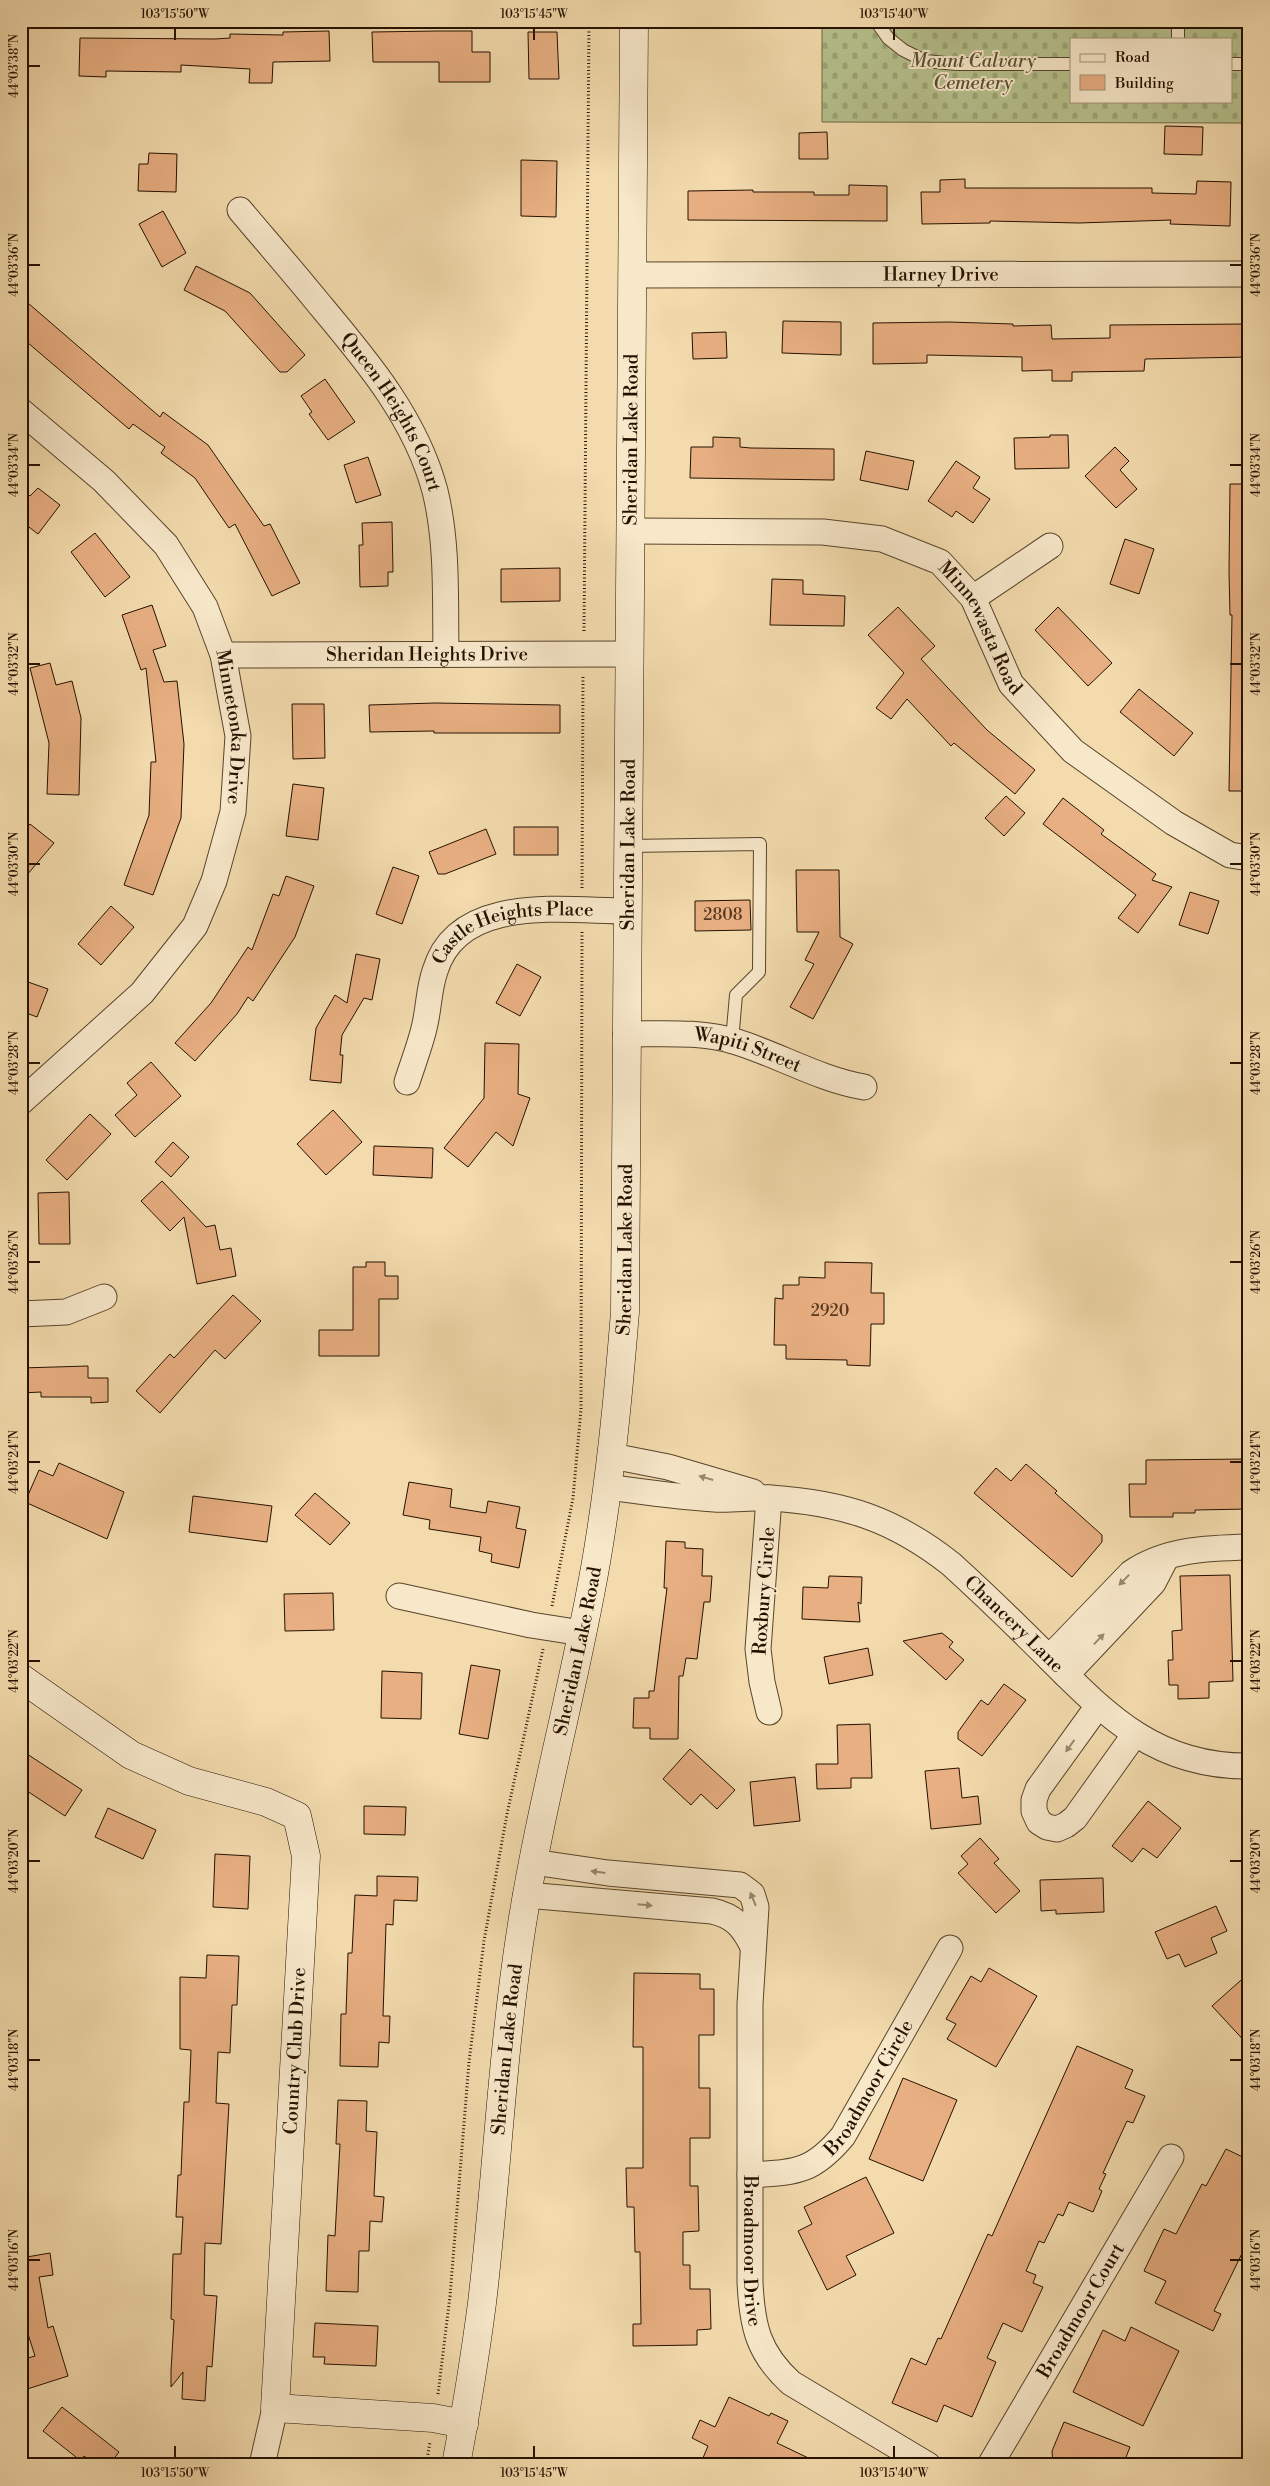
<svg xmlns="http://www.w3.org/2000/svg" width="1270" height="2486" viewBox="0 0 1270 2486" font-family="'Libre Bodoni',serif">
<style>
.cemetery{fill:url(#cemetery-stones);stroke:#6e6946;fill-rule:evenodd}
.building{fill:#e8af82;stroke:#251100}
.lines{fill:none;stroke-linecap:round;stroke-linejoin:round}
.lane-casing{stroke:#58442b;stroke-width:14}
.street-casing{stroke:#58442b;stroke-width:27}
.secondary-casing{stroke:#251100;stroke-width:29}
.path{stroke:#251100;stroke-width:3;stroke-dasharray:1 2.5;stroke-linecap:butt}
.lane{stroke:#f7e8ca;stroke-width:12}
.street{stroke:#f7e8ca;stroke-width:25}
.secondary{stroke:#f7e8ca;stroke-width:28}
.oneway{fill:#98876f}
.ticks{fill:none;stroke:#251100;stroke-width:2}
.labels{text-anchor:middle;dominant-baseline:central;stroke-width:4;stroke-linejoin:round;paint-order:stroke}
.number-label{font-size:16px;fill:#563820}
.park-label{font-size:19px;font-style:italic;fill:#584f31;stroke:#f7e8ca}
.street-label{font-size:19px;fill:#251100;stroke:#f7e8ca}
.neatline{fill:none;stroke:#251100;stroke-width:2}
.ticks-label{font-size:12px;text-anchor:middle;fill:#251100}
</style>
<defs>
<pattern id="cemetery-stones" width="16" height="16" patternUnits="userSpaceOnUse" patternTransform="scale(1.25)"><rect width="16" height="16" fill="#b6c18d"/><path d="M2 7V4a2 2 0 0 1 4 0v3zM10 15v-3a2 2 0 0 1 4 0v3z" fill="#9ca578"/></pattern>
</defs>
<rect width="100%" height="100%" fill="#f3dbad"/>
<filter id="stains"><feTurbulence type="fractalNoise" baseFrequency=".004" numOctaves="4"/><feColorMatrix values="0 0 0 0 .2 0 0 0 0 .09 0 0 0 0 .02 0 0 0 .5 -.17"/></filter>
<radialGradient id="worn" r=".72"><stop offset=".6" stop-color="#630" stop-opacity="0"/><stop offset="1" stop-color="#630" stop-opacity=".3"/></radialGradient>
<path class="cemetery" d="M822,21H1249V123L822,122ZM1071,39H1231V101H1071Z"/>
<g class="building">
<polygon points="329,31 330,61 273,62 272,83 249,83 250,69 181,65 181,72 106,71 106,77 79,76 80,38 215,39 230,38 230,34 283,35 283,32"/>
<polygon points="438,31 472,31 472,52 490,52 490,82 439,82 439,62 373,62 372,32"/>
<polygon points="528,32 557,32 559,79 529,79"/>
<polygon points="1165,126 1203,127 1202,155 1164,154"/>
<polygon points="827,132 828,159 799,159 799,133"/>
<polygon points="149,153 177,154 176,192 138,191 139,164 148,164"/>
<polygon points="521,160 557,161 556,217 521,216"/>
<polygon points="965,179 965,188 1152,188 1152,193 1196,194 1197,181 1231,182 1230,226 1170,224 1171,220 1079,223 990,221 990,223 922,224 921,192 940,192 940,180"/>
<polygon points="849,185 887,186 887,221 688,220 688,191 753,190 753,192 814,192 814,195 849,195"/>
<polygon points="163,211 186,253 162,267 139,224"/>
<polygon points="196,266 250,293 305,355 287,372 280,372 225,311 184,290"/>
<polygon points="21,297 160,417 163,412 208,445 264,526 270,524 300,583 272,596 235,524 229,528 195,478 161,453 165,447 133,424 129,429 21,337"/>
<polygon points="783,321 841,322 841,355 782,353"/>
<polygon points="949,322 1013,324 1013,326 1051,325 1052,339 1110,338 1110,325 1247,324 1248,357 1145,359 1144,371 1072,372 1072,381 1052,381 1052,370 1022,371 1022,357 927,355 927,363 873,364 873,323"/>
<polygon points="726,332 727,358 693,359 692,333"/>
<polygon points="325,379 355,422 328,440 309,414 312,412 301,396"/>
<polygon points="1050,435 1068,435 1069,468 1015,469 1014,438 1050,437"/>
<polygon points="713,437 740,438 740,447 751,448 834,449 834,480 690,478 691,447 713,447"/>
<polygon points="1115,447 1129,461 1120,470 1137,489 1116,508 1085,476"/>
<polygon points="866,451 914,461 908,490 860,480"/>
<polygon points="368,457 381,495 356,503 344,465"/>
<polygon points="956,461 980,477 973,488 990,499 973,523 956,511 952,517 928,501"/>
<polygon points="1230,484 1249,484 1249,791 1229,791 1232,615 1230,615 1229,571"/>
<polygon points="38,488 60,505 38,534 21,521 21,489 30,496"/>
<polygon points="392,522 393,572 388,572 388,586 360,587 359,545 363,545 362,523"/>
<polygon points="95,533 130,577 105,597 71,552"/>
<polygon points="1125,539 1154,549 1139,594 1110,584"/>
<polygon points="560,568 560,601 501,602 501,569"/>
<polygon points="772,579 803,580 803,594 845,596 844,626 770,625"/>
<polygon points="152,605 166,646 153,650 164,682 177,681 184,744 181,818 153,895 124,885 149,815 151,762 156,762 146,668 141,670 122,615"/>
<polygon points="898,607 935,646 921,659 987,730 1035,770 1015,794 954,743 951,746 907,699 891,719 876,708 904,673 868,635"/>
<polygon points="1058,607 1112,663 1088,686 1035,630"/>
<polygon points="50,663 56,685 72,681 81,718 79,795 47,794 49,743 30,668"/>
<polygon points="1139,689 1193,733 1174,756 1120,712"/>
<polygon points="435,703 560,705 560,733 434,733 434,731 370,732 369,705"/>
<polygon points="292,704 324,704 325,758 293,759"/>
<polygon points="293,784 324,788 318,840 286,836"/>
<polygon points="1006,796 1025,813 1004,836 985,818"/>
<polygon points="1063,798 1104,830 1101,834 1156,874 1152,880 1172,887 1138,933 1118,918 1136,895 1043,824"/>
<polygon points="30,824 54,843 21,882 21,828 24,831"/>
<rect x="514" y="827" width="44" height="28"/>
<polygon points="486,829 496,854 445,874 438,874 429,852"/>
<polygon points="393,867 419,876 402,924 376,914"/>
<polygon points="796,870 839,870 840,937 853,944 813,1019 790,1007 814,964 805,960 819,932 797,932"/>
<polygon points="286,876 314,886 295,937 253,1001 248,997 237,1014 195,1061 175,1043 211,1003 248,947 252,950 273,894 279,896"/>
<polygon points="1190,892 1219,901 1208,934 1179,925"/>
<polygon points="750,900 751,930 695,931 695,901"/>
<polygon points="111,906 134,927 101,965 78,944"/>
<polygon points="356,954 380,959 372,1000 364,998 342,1035 340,1055 343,1055 341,1083 310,1080 316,1028 335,995 347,1003"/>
<polygon points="517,964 541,977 520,1016 496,1003"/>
<polygon points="28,982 48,989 37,1017 21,1011 21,1001"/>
<polygon points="485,1043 519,1044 518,1094 530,1098 513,1146 496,1132 468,1167 444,1148 484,1098"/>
<polygon points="151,1062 181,1096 135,1137 115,1115 137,1095 127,1083"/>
<polygon points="333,1110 362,1142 326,1175 297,1144"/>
<polygon points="90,1114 111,1134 67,1180 46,1160"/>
<polygon points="173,1142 189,1157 171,1177 155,1162"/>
<polygon points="374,1146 433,1148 432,1178 373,1175"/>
<polygon points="162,1181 206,1227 215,1225 220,1250 231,1248 236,1276 197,1284 184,1217 170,1231 141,1201"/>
<polygon points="69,1192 70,1244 39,1244 38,1193"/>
<polygon points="366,1262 385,1262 385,1276 398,1276 398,1299 379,1299 379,1356 319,1356 319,1330 353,1330 353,1267 366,1267"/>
<polygon points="825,1262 872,1263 871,1293 884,1293 884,1324 871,1324 870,1366 847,1365 847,1360 786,1359 786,1345 774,1345 775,1298 783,1299 783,1285 799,1285 799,1277 825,1278"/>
<polygon points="233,1295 261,1321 225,1359 215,1350 160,1413 136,1391 170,1354 174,1358"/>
<polygon points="88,1366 88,1378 108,1378 108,1402 91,1403 91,1397 41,1397 41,1392 21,1393 21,1368"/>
<polygon points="1249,1459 1249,1509 1195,1510 1195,1513 1173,1513 1173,1517 1130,1517 1129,1484 1146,1484 1146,1460"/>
<polygon points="59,1463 124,1492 107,1539 25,1502 39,1470 53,1476"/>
<polygon points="1026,1464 1057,1491 1055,1493 1102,1535 1102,1542 1072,1577 974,1493 996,1468 1011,1481"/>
<polygon points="409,1482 452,1489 450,1507 486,1513 488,1501 520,1507 516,1528 526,1530 519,1568 491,1562 492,1554 479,1551 481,1537 429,1529 430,1520 403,1515"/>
<polygon points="315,1493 350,1523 330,1545 295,1515"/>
<polygon points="193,1496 272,1506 267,1542 189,1532"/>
<polygon points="666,1541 685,1542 685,1548 703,1549 702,1576 712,1576 710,1602 704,1602 697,1659 686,1658 683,1676 679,1676 678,1739 650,1739 650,1728 633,1728 634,1698 649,1698 649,1691 654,1691 667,1588 664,1588"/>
<polygon points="1230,1575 1233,1681 1209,1682 1209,1698 1178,1699 1178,1685 1169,1685 1168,1660 1173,1660 1172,1631 1182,1630 1180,1576"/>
<polygon points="829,1576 862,1577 861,1604 858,1602 860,1622 802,1619 803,1587 828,1588"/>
<polygon points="333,1593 334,1630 285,1631 284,1594"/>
<polygon points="942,1633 953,1642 949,1647 964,1660 946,1680 903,1641"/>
<polygon points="868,1648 873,1675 829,1684 824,1657"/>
<polygon points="471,1665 500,1670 488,1739 459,1734"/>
<polygon points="382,1671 422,1673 421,1719 381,1718"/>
<polygon points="1004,1684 1026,1700 982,1756 958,1739 958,1732 981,1700 988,1705"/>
<polygon points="870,1724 872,1778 851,1778 851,1788 817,1789 816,1764 838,1764 837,1725"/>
<polygon points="690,1749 735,1790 717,1809 701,1794 691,1805 663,1779"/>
<polygon points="21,1750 82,1790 65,1816 21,1787"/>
<polygon points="959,1768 962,1798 978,1796 981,1824 931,1829 925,1771"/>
<polygon points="795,1777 800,1821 754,1826 750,1782"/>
<polygon points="1148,1801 1181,1828 1157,1858 1143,1848 1132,1862 1112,1846"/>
<polygon points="364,1806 406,1807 405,1835 364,1834"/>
<polygon points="108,1808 156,1830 143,1859 95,1837"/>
<polygon points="980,1838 999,1859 994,1863 1020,1891 996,1913 958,1873 968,1864 961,1856"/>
<polygon points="215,1854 250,1856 248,1909 213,1907"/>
<polygon points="377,1876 418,1877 417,1901 394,1900 393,1925 386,1924 383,2016 390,2016 389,2043 379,2042 378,2067 340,2066 341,2014 346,2014 348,1953 352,1953 355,1895 377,1896"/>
<polygon points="1103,1878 1104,1912 1056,1914 1056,1910 1041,1911 1040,1880"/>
<polygon points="1216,1906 1227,1931 1211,1938 1217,1953 1185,1967 1179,1954 1167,1959 1155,1932"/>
<polygon points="207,1955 239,1956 237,2005 232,2005 230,2053 218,2052 216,2103 229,2104 221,2244 205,2243 204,2295 217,2296 212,2367 207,2366 205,2401 182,2399 183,2372 171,2387 171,2371 174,2320 171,2319 173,2254 181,2254 183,2217 176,2217 178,2175 181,2175 184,2102 189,2102 191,2050 180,2049 180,1977 206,1978"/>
<polygon points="989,1968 1037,1996 996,2067 947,2039 956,2024 946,2019 971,1976 981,1982"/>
<polygon points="634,1973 700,1974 700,1989 714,1989 714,2035 699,2035 699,2088 710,2088 710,2138 690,2138 690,2186 698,2186 699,2231 683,2232 683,2265 690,2265 690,2289 710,2289 711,2329 697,2330 697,2345 633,2346 633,2324 641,2324 640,2252 635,2252 634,2207 627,2207 626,2168 643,2168 643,2047 633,2047"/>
<polygon points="1249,1973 1249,2046 1212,2006"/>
<polygon points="1077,2046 1133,2070 1125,2088 1145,2096 1133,2123 1127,2121 1103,2173 1106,2174 1099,2189 1102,2191 1093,2212 1069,2202 1063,2216 1058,2214 1044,2243 1039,2241 1026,2271 1036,2275 1033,2283 1043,2287 1022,2332 1003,2323 987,2358 996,2362 972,2417 944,2405 937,2422 892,2403 911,2358 926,2365 938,2338 941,2339 988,2234 992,2236"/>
<polygon points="903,2078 957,2100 923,2181 869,2159"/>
<polygon points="338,2100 367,2101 366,2131 377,2132 374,2196 384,2197 382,2222 370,2221 369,2251 359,2251 358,2292 326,2291 328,2235 335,2236 340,2144 336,2144"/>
<polygon points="1226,2149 1249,2160 1249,2239 1214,2311 1221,2314 1213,2331 1155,2303 1166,2281 1144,2271 1164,2229 1176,2234 1202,2184 1206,2186"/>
<polygon points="866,2177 894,2233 846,2256 856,2275 827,2290 798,2231 812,2224 804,2207"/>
<polygon points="50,2253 53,2275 39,2277 48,2328 53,2326 68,2376 21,2391 21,2360 35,2356 21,2312 21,2258"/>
<polygon points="315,2323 378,2326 376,2366 324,2364 325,2357 313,2357"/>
<polygon points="1131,2327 1179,2351 1143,2426 1073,2392 1103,2330 1125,2341"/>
<polygon points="729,2397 769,2416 771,2413 788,2421 777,2443 823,2465 700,2465 708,2446 692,2438 700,2420 715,2427"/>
<polygon points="62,2407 119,2452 109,2465 96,2465 84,2456 81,2461 43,2431"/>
<polygon points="1064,2422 1130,2447 1123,2465 1053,2465 1052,2451"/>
</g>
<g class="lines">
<defs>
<g id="lane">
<polyline points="876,21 888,38 903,50 925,61 956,64 1071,64"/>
<polyline points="1178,21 1178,39"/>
<polyline points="1231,64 1249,64"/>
<polyline points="628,846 760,844 759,972 736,995 732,1041"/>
</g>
<g id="street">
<path id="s1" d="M240,210C267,242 294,273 320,305C367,361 416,419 435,491C448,544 445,599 446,653"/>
<path id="s2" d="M633,275L1249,274"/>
<path id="s3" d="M21,411L104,481L166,545L205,607L223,655L238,736L233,812L214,881L195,926L142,993L21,1102"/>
<path id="s4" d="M631,531L823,532L882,539L940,562L973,598L1011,684L1073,751L1174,823L1230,855L1249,858"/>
<polyline points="973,598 1050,546"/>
<path id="s5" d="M223,655L630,654"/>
<path id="s6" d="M626,1034C663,1034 702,1031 737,1042C781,1056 819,1079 864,1087"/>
<path id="s7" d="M407,1082C413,1063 421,1043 425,1024C429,1006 429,988 435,971C458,893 565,911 627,911"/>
<polyline points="21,1314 66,1312 104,1297"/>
<polyline points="612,1456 668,1467 753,1492"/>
<path id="s8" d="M608,1487C643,1492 679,1497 714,1499C733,1500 753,1497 771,1498C844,1503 894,1519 951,1564C984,1594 1016,1625 1048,1657C1108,1717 1157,1767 1249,1766"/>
<polyline points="769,1498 758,1649 762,1682 769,1712"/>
<polyline points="399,1596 531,1625 582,1633"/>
<path d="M1049,1658L1131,1573C1166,1549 1208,1548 1249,1547"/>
<polyline points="1066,1675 1153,1583 1166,1558"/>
<polyline points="1098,1706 1038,1789 1034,1800 1034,1811 1039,1822 1047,1827 1057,1829 1066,1825 1075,1818 1135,1734"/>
<path id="s9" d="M533,1862L608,1873L740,1885L752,1894L756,1907L750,2004V2282C752,2326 758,2353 791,2383L928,2465"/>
<path d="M526,1895L712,1911C734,1916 743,1926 753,1947"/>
<path id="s10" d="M750,2175C796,2172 812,2173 843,2136L950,1948"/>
<polyline points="262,2465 275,2408"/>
<path id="s11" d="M990,2465L1171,2157"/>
</g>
<g id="secondary">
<polyline points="21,1678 131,1755 189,1781 266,1802 297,1816 306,1856 275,2408 433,2418 464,2424"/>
<path id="s12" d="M456,2465C466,2411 475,2357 482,2303C497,2176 502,2050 522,1924C541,1804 574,1687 595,1568C610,1483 618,1398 625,1312L634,21"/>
</g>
</defs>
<use href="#lane" class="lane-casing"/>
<use href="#street" class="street-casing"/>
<use href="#secondary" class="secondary-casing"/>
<g class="path">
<polyline points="584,631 589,21"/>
<polyline points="582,888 583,677"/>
<polyline points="552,1606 573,1498 581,1409 582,932"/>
<polyline points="438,2394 450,2296 469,2062 484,1941 507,1814 543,1649"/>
<polyline points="426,2465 430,2442"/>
</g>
<use href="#lane" class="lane"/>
<use href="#street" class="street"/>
<use href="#secondary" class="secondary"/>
</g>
<defs><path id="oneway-solid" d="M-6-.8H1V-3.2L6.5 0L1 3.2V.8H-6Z" transform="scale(1.25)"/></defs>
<g class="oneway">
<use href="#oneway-solid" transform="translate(706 1478) rotate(-164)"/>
<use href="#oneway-solid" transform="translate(1124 1580) rotate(134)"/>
<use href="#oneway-solid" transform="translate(1099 1639) rotate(-46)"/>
<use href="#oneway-solid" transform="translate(1070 1746) rotate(126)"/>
<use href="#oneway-solid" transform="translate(598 1872) rotate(-173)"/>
<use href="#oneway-solid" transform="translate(753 1899) rotate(-112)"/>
<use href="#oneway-solid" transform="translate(645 1905) rotate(5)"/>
</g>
<path class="ticks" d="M175,28V40M534,28V40M894,28V40M28,66H40M28,265H40M1230,265H1242M28,465H40M1230,465H1242M28,664H40M1230,664H1242M28,864H40M1230,864H1242M28,1063H40M1230,1063H1242M28,1262H40M1230,1262H1242M28,1462H40M1230,1462H1242M28,1661H40M1230,1661H1242M28,1861H40M1230,1861H1242M28,2060H40M1230,2060H1242M28,2260H40M1230,2260H1242M175,2446V2458M534,2446V2458M894,2446V2458"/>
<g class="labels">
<g class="number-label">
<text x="723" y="915">2808</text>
<text x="830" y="1311">2920</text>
</g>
<g class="park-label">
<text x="973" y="61">Mount Calvary<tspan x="973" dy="22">Cemetery</tspan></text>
</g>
<g class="street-label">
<text stroke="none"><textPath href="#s2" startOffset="308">Harney Drive</textPath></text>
<text stroke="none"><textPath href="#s1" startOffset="254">Queen Heights Court</textPath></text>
<text stroke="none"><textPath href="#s12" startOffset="2039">Sheridan Lake Road</textPath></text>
<text stroke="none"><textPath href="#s4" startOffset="392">Minnewasta Road</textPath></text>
<text stroke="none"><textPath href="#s5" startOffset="204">Sheridan Heights Drive</textPath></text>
<text stroke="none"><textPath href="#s3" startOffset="395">Minnetonka Drive</textPath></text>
<text stroke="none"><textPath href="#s12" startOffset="1634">Sheridan Lake Road</textPath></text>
<text stroke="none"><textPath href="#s7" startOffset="211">Castle Heights Place</textPath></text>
<text stroke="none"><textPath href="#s6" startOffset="124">Wapiti Street</textPath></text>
<text stroke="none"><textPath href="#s12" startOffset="1229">Sheridan Lake Road</textPath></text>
<text transform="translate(764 1591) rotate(-86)">Roxbury Circle</text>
<text stroke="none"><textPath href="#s8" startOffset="446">Chancery Lane</textPath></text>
<text stroke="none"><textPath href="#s12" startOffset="824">Sheridan Lake Road</textPath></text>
<text stroke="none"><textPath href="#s12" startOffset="419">Sheridan Lake Road</textPath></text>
<text transform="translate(295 2051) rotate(-87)">Country Club Drive</text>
<text stroke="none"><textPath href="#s10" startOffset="160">Broadmoor Circle</textPath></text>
<text stroke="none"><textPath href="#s9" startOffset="581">Broadmoor Drive</textPath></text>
<text stroke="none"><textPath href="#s11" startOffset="179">Broadmoor Court</textPath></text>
</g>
</g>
<rect width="1270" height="2486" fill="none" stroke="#f3dbad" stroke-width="55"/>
<rect x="1070" y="38" width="162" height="65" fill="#f7e8ca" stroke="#a39279"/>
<rect x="1080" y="54" width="25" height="8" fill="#f7e8ca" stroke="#a39279"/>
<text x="1115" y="62" font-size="15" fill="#251100">Road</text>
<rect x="1080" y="75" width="25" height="15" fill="#e8af82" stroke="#a39279"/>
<text x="1115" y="88" font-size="15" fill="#251100">Building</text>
<rect x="28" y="28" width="1214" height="2430" class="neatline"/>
<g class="ticks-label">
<text x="175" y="18">103°15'50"W</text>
<text x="534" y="18">103°15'45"W</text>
<text x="894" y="18">103°15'40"W</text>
<text transform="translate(14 66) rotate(-90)" y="4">44°03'38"N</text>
<text transform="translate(14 265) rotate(-90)" y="4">44°03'36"N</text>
<text transform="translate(1256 265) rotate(-90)" y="4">44°03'36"N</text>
<text transform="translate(14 465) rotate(-90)" y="4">44°03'34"N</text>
<text transform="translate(1256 465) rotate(-90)" y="4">44°03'34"N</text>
<text transform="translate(14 664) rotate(-90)" y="4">44°03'32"N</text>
<text transform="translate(1256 664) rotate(-90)" y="4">44°03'32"N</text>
<text transform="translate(14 864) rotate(-90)" y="4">44°03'30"N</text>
<text transform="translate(1256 864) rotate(-90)" y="4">44°03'30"N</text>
<text transform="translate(14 1063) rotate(-90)" y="4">44°03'28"N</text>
<text transform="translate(1256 1063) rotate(-90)" y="4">44°03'28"N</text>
<text transform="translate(14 1262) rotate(-90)" y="4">44°03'26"N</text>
<text transform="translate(1256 1262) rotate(-90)" y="4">44°03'26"N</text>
<text transform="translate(14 1462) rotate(-90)" y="4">44°03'24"N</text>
<text transform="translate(1256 1462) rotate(-90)" y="4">44°03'24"N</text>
<text transform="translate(14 1661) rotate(-90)" y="4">44°03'22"N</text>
<text transform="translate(1256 1661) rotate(-90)" y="4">44°03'22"N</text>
<text transform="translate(14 1861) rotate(-90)" y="4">44°03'20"N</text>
<text transform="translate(1256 1861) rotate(-90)" y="4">44°03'20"N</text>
<text transform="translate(14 2060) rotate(-90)" y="4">44°03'18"N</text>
<text transform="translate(1256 2060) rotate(-90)" y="4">44°03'18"N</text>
<text transform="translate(14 2260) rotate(-90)" y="4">44°03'16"N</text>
<text transform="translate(1256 2260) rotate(-90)" y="4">44°03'16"N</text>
<text x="175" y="2477">103°15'50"W</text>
<text x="534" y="2477">103°15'45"W</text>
<text x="894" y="2477">103°15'40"W</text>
</g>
<rect width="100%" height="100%" filter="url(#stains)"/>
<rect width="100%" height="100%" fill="url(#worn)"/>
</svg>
